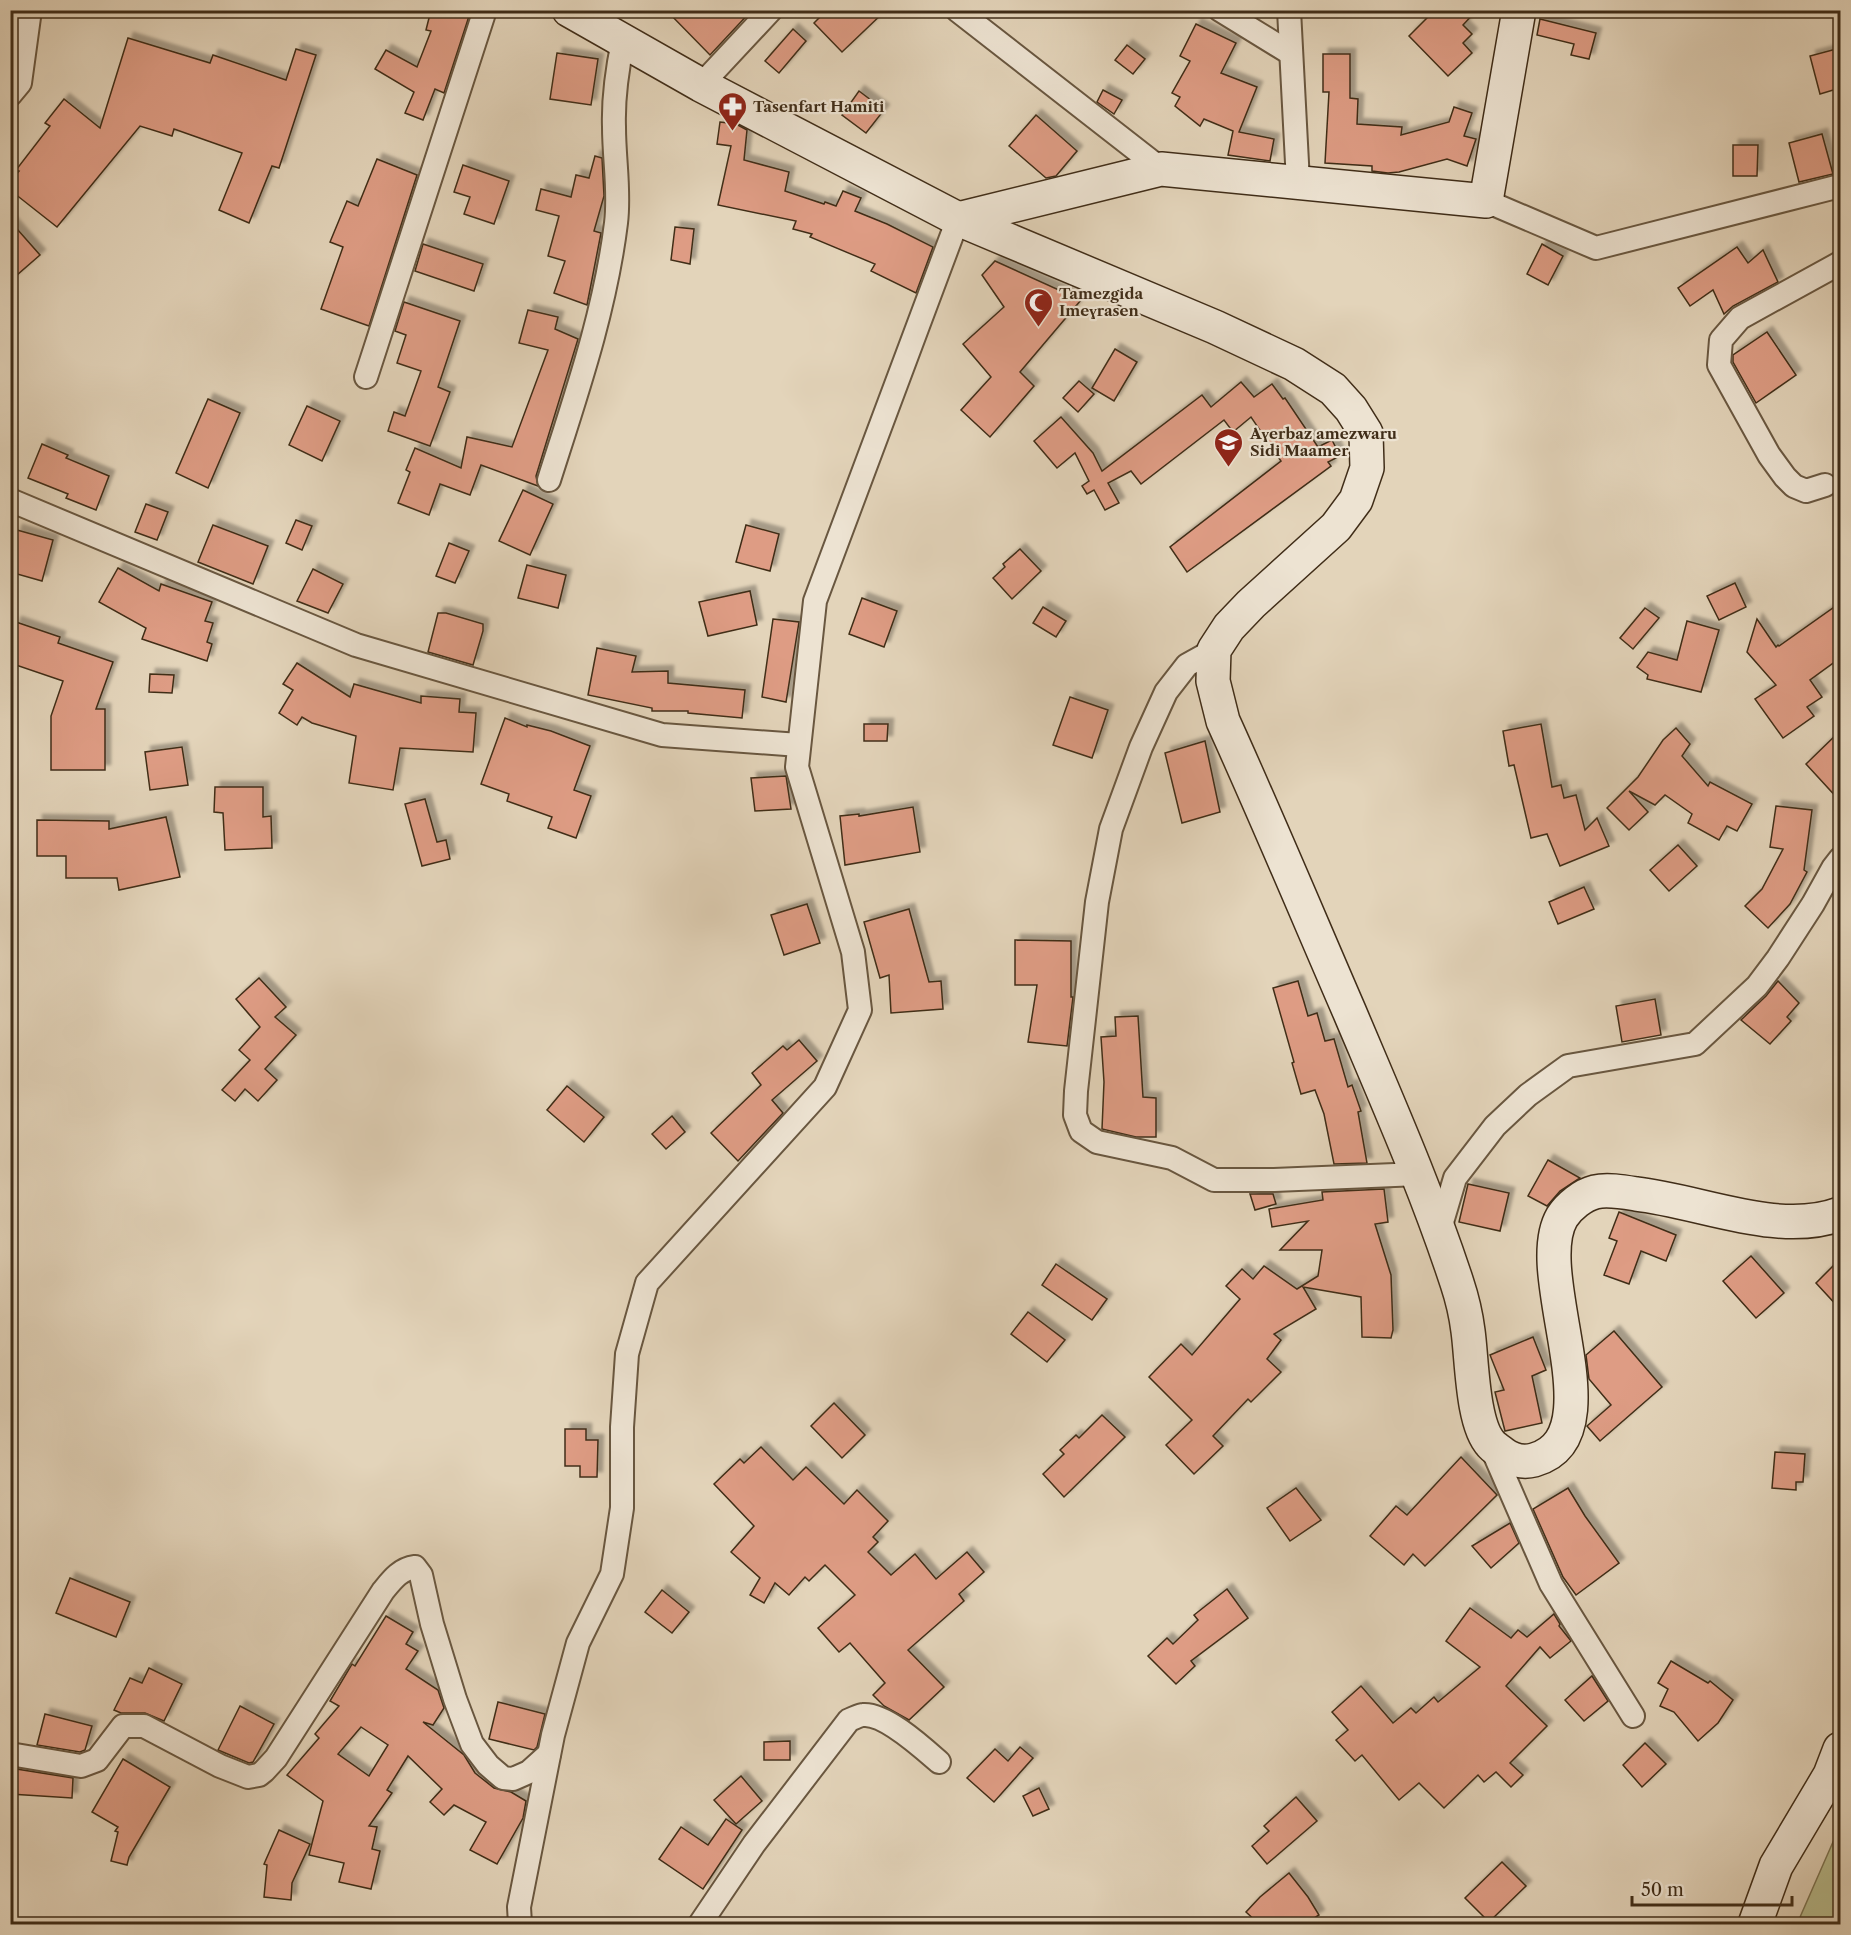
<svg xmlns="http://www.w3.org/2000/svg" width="1851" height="1935" viewBox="0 0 1851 1935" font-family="'Libre Caslon Text',serif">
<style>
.green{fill:#b8bc8d;stroke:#7c7452;stroke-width:1.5}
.building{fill:#de9c84;stroke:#402d18;stroke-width:1.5;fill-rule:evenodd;filter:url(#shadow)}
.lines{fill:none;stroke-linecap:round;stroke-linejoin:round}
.street-casing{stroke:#695740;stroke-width:26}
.secondary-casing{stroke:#402d18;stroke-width:36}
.street{stroke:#ede3d2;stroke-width:22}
.secondary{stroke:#ede3d2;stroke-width:33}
.labels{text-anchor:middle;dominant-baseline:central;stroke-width:4.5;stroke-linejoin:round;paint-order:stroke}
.poi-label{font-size:15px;font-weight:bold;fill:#402d18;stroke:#ede3d2;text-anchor:start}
</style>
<defs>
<filter id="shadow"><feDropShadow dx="5.5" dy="-5.5" stdDeviation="1.5" flood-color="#0004"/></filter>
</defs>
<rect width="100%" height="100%" fill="#e3d4ba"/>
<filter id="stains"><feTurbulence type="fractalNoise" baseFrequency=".00333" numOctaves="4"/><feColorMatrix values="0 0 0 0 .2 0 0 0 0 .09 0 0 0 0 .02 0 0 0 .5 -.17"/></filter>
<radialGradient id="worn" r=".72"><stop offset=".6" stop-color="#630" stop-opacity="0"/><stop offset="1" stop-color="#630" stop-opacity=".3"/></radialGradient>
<polygon class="green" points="1840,1826 1840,1924 1797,1924"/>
<g class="building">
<polygon points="431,10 471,10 444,93 435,89 423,120 405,113 414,92 375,69 386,50 417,67 431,31 426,30"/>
<polygon points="666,10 752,10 710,55"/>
<polygon points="827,10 886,10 842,52 814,23"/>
<polygon points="1435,10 1477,10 1463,25 1472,34 1463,43 1472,53 1448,76 1409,36"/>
<polygon points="1540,19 1596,33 1589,59 1571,55 1574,44 1537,35"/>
<polygon points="1196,24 1236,43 1221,73 1257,87 1239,132 1274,139 1270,161 1228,155 1233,131 1204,119 1200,126 1175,106 1180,97 1172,93 1190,61 1180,56"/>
<polygon points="793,29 806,41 779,73 765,61"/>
<polygon points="128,38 210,63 213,55 286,80 296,49 316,55 279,168 272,166 249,223 219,210 242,153 174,129 172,136 140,126 57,227 10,190 10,182 19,171 16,170 50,126 45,123 64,99 100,128"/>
<polygon points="1127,45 1145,59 1133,74 1115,60"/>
<polygon points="1840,48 1840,88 1820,94 1810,56"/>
<polygon points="557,53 598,59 591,105 550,99"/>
<polygon points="1323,54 1350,54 1350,98 1358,99 1357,124 1402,127 1401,135 1449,122 1454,107 1472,113 1464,136 1476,139 1467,166 1447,159 1399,172 1388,173 1372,171 1372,166 1325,163 1329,92 1323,92"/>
<polygon points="1103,90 1122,100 1114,114 1097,102"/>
<polygon points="859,91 884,110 866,133 842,115"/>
<polygon points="1036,115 1077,151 1056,176 1046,178 1009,146"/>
<polygon points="720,122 736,124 747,130 744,160 789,172 785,191 824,204 825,202 836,206 843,191 861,198 855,211 887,224 933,247 916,293 871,271 875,264 810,237 812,234 793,229 796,221 718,205 731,146 717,144"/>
<polygon points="1822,134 1833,174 1799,182 1789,143"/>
<polygon points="1733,145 1758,145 1757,176 1733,176"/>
<polygon points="595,156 602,158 604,196 594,231 601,233 587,305 554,293 565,261 548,256 559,216 536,210 541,189 571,197 576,175 589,178"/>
<polygon points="377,159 417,175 369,326 321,309 343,247 330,242 347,201 358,206"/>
<polygon points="463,165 509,181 494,224 464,214 470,197 454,192"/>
<polygon points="10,221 40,255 10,281"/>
<polygon points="675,227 694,229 690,264 671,260"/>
<polygon points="423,244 483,264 474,291 415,271"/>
<polygon points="1542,244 1563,256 1548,285 1527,274"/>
<polygon points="1737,247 1748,263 1763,250 1778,282 1733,306 1724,314 1713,290 1690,306 1678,288"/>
<polygon points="995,261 1081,300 1020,372 1034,386 990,437 961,410 991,377 963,344 1004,307 982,275"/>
<polygon points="404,302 460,321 438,387 450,392 430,446 388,431 394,412 405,416 421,371 397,363 406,335 395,331"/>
<polygon points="528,310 558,317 555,329 578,339 536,476 538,486 481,465 470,495 440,484 429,515 398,503 410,472 406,470 415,448 461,468 467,437 512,447 548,350 519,343"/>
<polygon points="1767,332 1796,375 1756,403 1733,362 1733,355"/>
<polygon points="1115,349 1137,362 1114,401 1092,388"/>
<polygon points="1079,381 1094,394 1078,412 1063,398"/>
<polygon points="1241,382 1254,397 1272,384 1283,399 1285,398 1318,447 1332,440 1340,456 1328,462 1331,466 1187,572 1170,547 1281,461 1251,417 1233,432 1224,420 1141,484 1131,471 1108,483 1119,503 1105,510 1094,490 1087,494 1082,486 1089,481 1075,453 1057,468 1034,441 1061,417 1093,453 1102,471 1202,395 1211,407"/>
<polygon points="208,399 240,413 208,488 176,473"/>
<polygon points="307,406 340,421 322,461 289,445"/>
<polygon points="42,444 68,455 66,458 109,476 96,510 66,498 68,494 28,478"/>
<polygon points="523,490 553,504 530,555 499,541"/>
<polygon points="146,504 168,512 157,540 135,532"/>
<polygon points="296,520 312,526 302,550 286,543"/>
<polygon points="213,525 268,546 253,584 198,562"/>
<polygon points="746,525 779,534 770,571 736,562"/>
<polygon points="17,530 53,540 42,581 10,572 10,552"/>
<polygon points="449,543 469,551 455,583 436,576"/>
<polygon points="1020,549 1041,571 1012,599 993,578 1005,567 1003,564"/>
<polygon points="527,565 566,575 558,608 518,598"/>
<polygon points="118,568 159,591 161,584 212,602 205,621 213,623 207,642 212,644 207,661 142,639 146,628 99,602"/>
<polygon points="313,569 343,584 328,613 297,601"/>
<polygon points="1735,583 1746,607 1719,620 1707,596"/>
<polygon points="750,591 757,625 708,636 699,602"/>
<polygon points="862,598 897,611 884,647 849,634"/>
<polygon points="1840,603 1840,658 1810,680 1822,697 1807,707 1814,716 1783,738 1755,699 1776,685 1747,652 1757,619 1776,647 1778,645 1779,646"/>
<polygon points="1043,607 1066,621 1056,637 1033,623"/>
<polygon points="1645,608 1659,618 1633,649 1620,638"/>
<polygon points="438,613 446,613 483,624 483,631 473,665 428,652"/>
<polygon points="773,619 799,622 786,702 762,697"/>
<polygon points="1687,621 1719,630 1701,692 1647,679 1648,675 1637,667 1648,652 1677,660"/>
<polygon points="16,622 60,637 58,643 113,662 96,709 105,709 105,770 51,770 51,716 63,681 10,663 10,638"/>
<polygon points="597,648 636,656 632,672 668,671 668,683 745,690 742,718 688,713 688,711 652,711 652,708 588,695"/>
<polygon points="297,663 350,697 354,684 421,703 421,696 460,699 459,712 476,713 473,752 400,748 393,790 349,783 356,736 312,723 302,717 297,725 279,713 293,690 283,684"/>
<polygon points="150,674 174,675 172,693 149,692"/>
<polygon points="1070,697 1108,710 1092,758 1053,745"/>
<polygon points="505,718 527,727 527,725 551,731 590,746 574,790 591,796 576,838 548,828 552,817 507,801 509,794 481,784"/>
<polygon points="864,724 888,724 887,741 864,741"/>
<polygon points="1541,724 1552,787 1561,785 1564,798 1576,795 1585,830 1597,818 1609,846 1560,866 1547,834 1531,838 1514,765 1509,766 1503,731"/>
<polygon points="1676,728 1690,744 1682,756 1708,786 1710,782 1752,804 1737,831 1727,826 1719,840 1688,823 1692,814 1665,795 1655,805 1629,791 1648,812 1629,830 1607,808 1638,777 1663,740"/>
<polygon points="1840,731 1840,801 1806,764"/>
<polygon points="1205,741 1220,812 1182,823 1165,753"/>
<polygon points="182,747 188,785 150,790 145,752"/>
<polygon points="786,776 791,809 755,811 751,778"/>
<polygon points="215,787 263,787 263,817 271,816 272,848 225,850 223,813 214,812"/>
<polygon points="425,799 437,842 446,840 450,859 422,866 405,804"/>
<polygon points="1776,806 1812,810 1804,870 1807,872 1790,904 1768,928 1745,906 1762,889 1783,849 1770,847"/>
<polygon points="913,807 920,852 845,865 840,816 859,814 859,816"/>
<polygon points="166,817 180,877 119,890 117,878 66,878 66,856 37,856 37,820 109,821 109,829"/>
<polygon points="1678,845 1697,866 1669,891 1650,870"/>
<polygon points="1584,887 1594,909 1558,924 1549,902"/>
<polygon points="807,904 820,943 784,955 771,915"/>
<polygon points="909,909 929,982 941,981 943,1009 891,1013 889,975 880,978 864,922"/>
<polygon points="1015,940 1071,941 1071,997 1073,997 1067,1046 1028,1042 1037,985 1015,985"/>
<polygon points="259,978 286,1007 275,1017 296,1035 265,1069 277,1080 258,1101 245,1089 235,1101 222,1090 250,1060 239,1050 260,1027 236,999"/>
<polygon points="1298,981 1308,1016 1317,1013 1325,1041 1334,1039 1348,1087 1352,1085 1361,1111 1358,1112 1367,1163 1334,1164 1324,1114 1315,1090 1301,1094 1292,1063 1294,1062 1273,988"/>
<polygon points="1778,981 1799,1003 1787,1017 1791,1021 1770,1044 1741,1020 1766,996"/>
<polygon points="1655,999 1661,1035 1622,1042 1616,1006"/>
<polygon points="1138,1016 1143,1097 1156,1098 1156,1137 1136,1137 1102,1129 1104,1082 1101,1037 1116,1036 1115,1017"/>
<polygon points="799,1040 817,1061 772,1100 783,1113 738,1161 711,1133 761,1085 752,1073 783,1046 787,1050"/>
<polygon points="567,1086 604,1117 584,1142 547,1110"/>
<polygon points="672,1116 685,1132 666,1149 652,1134"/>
<polygon points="1548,1160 1580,1178 1560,1191 1547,1206 1528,1196"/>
<polygon points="1468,1184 1509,1193 1500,1231 1459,1222"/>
<polygon points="1384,1189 1388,1222 1375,1224 1391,1275 1393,1330 1391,1338 1362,1337 1361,1297 1303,1287 1316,1309 1274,1334 1281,1340 1267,1359 1281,1372 1251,1402 1248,1399 1213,1436 1223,1446 1194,1474 1166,1445 1192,1420 1149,1377 1181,1344 1192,1355 1240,1299 1226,1286 1242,1269 1253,1279 1264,1266 1297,1289 1318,1276 1322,1250 1280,1250 1308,1221 1272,1227 1269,1209 1323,1200 1322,1192"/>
<polygon points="1250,1194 1273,1194 1276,1204 1255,1210"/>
<polygon points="1619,1212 1676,1235 1666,1261 1641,1251 1629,1284 1604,1275 1617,1241 1609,1238"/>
<polygon points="1751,1256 1784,1293 1756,1318 1723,1281"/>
<polygon points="1840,1259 1840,1309 1816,1283"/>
<polygon points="1056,1264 1107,1299 1092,1320 1042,1285"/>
<polygon points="1028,1312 1065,1340 1047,1362 1011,1334"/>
<polygon points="1614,1331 1662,1387 1600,1441 1587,1426 1611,1405 1589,1379 1586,1355"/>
<polygon points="1533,1337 1546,1370 1532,1376 1542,1423 1505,1431 1495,1392 1504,1390 1490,1355"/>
<polygon points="834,1403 865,1435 842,1458 811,1426"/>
<polygon points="1102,1415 1125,1437 1064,1497 1043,1474 1064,1454 1060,1450 1076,1435 1079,1438"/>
<polygon points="565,1429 586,1429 586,1440 598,1440 597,1477 580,1477 580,1466 565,1466"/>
<polygon points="761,1447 793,1480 806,1467 844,1504 857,1490 888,1521 873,1537 878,1542 868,1552 891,1575 915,1554 936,1579 967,1552 984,1572 959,1594 964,1601 908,1650 944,1687 909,1720 884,1706 873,1695 885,1683 850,1643 839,1652 818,1628 855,1595 825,1565 809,1581 805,1577 789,1595 775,1583 764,1603 750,1595 760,1578 731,1552 754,1526 714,1484 740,1459 744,1463"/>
<polygon points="1775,1452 1805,1454 1803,1482 1796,1482 1796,1490 1772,1488"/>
<polygon points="1461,1457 1497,1495 1425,1566 1413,1554 1404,1565 1370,1536 1396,1506 1407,1515"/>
<polygon points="1296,1488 1321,1520 1290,1541 1267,1508"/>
<polygon points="1568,1488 1585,1516 1619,1563 1576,1595 1563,1577 1533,1509"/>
<polygon points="1510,1523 1519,1543 1491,1568 1472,1546"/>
<polygon points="70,1578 130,1602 116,1637 56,1613"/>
<polygon points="1227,1589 1248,1618 1191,1661 1195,1666 1176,1684 1148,1656 1167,1638 1173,1644 1198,1620 1194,1615"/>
<polygon points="662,1590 689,1612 672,1633 645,1612"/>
<polygon points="1470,1608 1511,1638 1518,1630 1527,1637 1554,1614 1560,1624 1559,1626 1571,1641 1550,1658 1540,1647 1506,1686 1547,1726 1510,1763 1523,1775 1511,1787 1496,1772 1484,1782 1478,1775 1444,1808 1419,1783 1399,1800 1362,1755 1355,1761 1336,1740 1348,1730 1332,1712 1361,1686 1393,1723 1411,1708 1416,1713 1434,1697 1438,1702 1480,1667 1446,1641"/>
<path d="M386,1616L413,1632L406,1644L418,1651L406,1669L438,1690L444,1708L433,1725L423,1722L464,1755L475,1773L494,1788L511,1792L526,1801L523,1818L497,1864L470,1850L486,1822L454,1805L444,1815L430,1802L442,1789L408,1756L387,1790L392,1793L369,1826L377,1827L372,1849L380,1851L371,1889L339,1882L344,1863L309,1855L323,1801L287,1775L319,1738L315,1734L339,1706L330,1701L352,1664L355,1666ZM361,1727L388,1745L369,1776L338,1754Z"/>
<polygon points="1671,1661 1708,1683 1710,1681 1733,1700 1718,1723 1698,1741 1674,1712 1660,1706 1668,1689 1658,1683"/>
<polygon points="149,1668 182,1684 164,1721 145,1713 121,1713 114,1710 130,1678 142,1683"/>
<polygon points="1592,1676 1608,1701 1584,1721 1565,1700"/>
<polygon points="498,1702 545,1714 537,1747 534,1750 489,1739"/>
<polygon points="240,1706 274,1724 253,1762 249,1763 218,1750"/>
<polygon points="45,1714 92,1726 85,1750 80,1752 37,1745"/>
<polygon points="790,1741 790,1760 764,1760 764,1742"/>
<polygon points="1645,1743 1666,1764 1642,1787 1623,1765"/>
<polygon points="1020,1747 1033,1758 994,1802 967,1778 995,1749 1008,1761"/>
<polygon points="123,1759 170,1787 129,1857 127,1865 111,1861 118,1832 115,1831 118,1827 92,1812"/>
<polygon points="10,1768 73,1778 72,1798 10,1794"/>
<polygon points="741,1776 762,1801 736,1824 714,1800"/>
<polygon points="1039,1788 1049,1809 1033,1816 1023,1796"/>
<polygon points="1296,1797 1317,1821 1267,1864 1252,1846 1269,1831 1264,1826"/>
<polygon points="726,1819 742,1830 703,1889 659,1859 681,1827 708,1845"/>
<polygon points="279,1830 310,1844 292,1883 291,1900 264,1897 267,1865 264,1864"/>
<polygon points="1502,1862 1526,1886 1489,1922 1465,1898"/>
<polygon points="1289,1873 1308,1897 1319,1915 1305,1924 1259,1924 1246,1912 1260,1897"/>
</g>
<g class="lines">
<defs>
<g id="street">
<polyline points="957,10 1161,169"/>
<polyline points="1220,10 1290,53"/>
<polyline points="1289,10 1298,182"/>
<polyline points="701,85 771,10"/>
<polyline points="10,95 20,83 30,10"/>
<polyline points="1486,201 1596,248 1840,186"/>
<polyline points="366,377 485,10"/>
<path d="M549,480C576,395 605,312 616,223C620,191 614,160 614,127C613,98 617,70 623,41"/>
<polyline points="1825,485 1806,491 1794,486 1785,477 1769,455 1719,365 1721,340 1740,318 1840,263"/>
<polyline points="10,500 356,645 662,735 799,745"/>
<polyline points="1214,650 1187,665 1166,692 1141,747 1111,829 1097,902 1076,1091 1075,1115 1081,1131 1097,1142 1172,1158 1214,1180 1274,1180 1419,1174"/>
<polyline points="1439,1232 1455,1178 1495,1126 1528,1095 1568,1066 1695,1044 1757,986 1778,958 1813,904 1833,868 1840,859"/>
<polyline points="1490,1444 1551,1584 1633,1716"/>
<path d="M10,1754L81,1766L97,1760L123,1726H144L220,1766L248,1777L259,1775L264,1771L276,1758L383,1591C392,1580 400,1569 415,1567L421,1575L432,1624L455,1699L472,1744L488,1765L503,1778L513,1779L529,1772L549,1754"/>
<polyline points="520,1924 519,1907 553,1735 578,1643 612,1574 622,1508 622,1427 627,1354 647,1283 825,1087 860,1010 853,952 797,767 815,601 958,219"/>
<path d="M700,1924L754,1844L849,1720C853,1719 859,1715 863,1715C885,1713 923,1748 939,1762"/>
</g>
<g id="secondary">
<path d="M569,10L701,85L958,219L1215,327L1294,364L1333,389L1351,409L1366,433L1367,468L1356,500L1336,527L1251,604L1229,627L1214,650L1213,681L1223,721C1267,818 1308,916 1350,1013C1388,1103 1427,1191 1457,1283C1462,1298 1466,1315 1468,1331C1472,1359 1472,1424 1491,1444C1494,1448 1499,1450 1502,1453C1511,1460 1523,1463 1534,1460C1618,1436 1528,1275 1562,1217C1569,1206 1583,1195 1595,1192C1607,1189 1624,1192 1636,1194C1700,1201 1778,1237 1840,1214"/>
<polyline points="958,219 1161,169 1486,201 1519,10"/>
<polyline points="1755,1924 1776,1866 1830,1775 1840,1749"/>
</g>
</defs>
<use href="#street" class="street-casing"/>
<use href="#secondary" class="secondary-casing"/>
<use href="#street" class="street"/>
<use href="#secondary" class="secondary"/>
</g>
<defs>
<symbol id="pharmacy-pin" viewBox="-11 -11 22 30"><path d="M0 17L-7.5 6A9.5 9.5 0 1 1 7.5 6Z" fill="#8f2418" stroke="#ede3d2"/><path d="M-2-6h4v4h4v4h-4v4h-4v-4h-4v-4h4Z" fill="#fff"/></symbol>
<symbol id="mosque-pin" viewBox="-11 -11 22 30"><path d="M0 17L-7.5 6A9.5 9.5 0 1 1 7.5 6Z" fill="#8f2418" stroke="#ede3d2"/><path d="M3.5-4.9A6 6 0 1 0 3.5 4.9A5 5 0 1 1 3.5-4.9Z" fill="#fff"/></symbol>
<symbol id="school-pin" viewBox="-11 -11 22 30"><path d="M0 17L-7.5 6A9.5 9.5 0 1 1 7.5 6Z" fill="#8f2418" stroke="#ede3d2"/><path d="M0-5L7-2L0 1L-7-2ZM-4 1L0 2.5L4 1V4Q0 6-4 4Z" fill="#fff"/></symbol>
</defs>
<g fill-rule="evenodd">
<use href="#pharmacy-pin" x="716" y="90" width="33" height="45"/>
<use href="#mosque-pin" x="1022" y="286" width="33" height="45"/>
<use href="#school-pin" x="1212" y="426" width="33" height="45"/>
</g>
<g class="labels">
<g class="poi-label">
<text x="753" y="106">Tasenfart Hamiti</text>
<text x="1059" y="293">Tamezgida<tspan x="1059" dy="17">Imeɣrasen</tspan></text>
<text x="1250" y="433">Aɣerbaz amezwaru<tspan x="1250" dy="17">Sidi Maamer</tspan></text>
</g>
</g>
<rect width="1851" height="1935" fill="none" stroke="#e3d4ba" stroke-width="36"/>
<rect x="12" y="12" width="1827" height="1911" fill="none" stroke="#402d18" stroke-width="3"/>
<rect x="18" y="18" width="1815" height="1899" fill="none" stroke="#402d18" stroke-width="1.5"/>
<path d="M1632 1896v9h160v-9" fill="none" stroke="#402d18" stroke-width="3"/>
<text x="1641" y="1896" font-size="18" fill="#402d18" stroke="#ede3d2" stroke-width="4.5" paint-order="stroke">50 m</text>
<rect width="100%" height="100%" filter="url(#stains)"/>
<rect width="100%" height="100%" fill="url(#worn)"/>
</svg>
